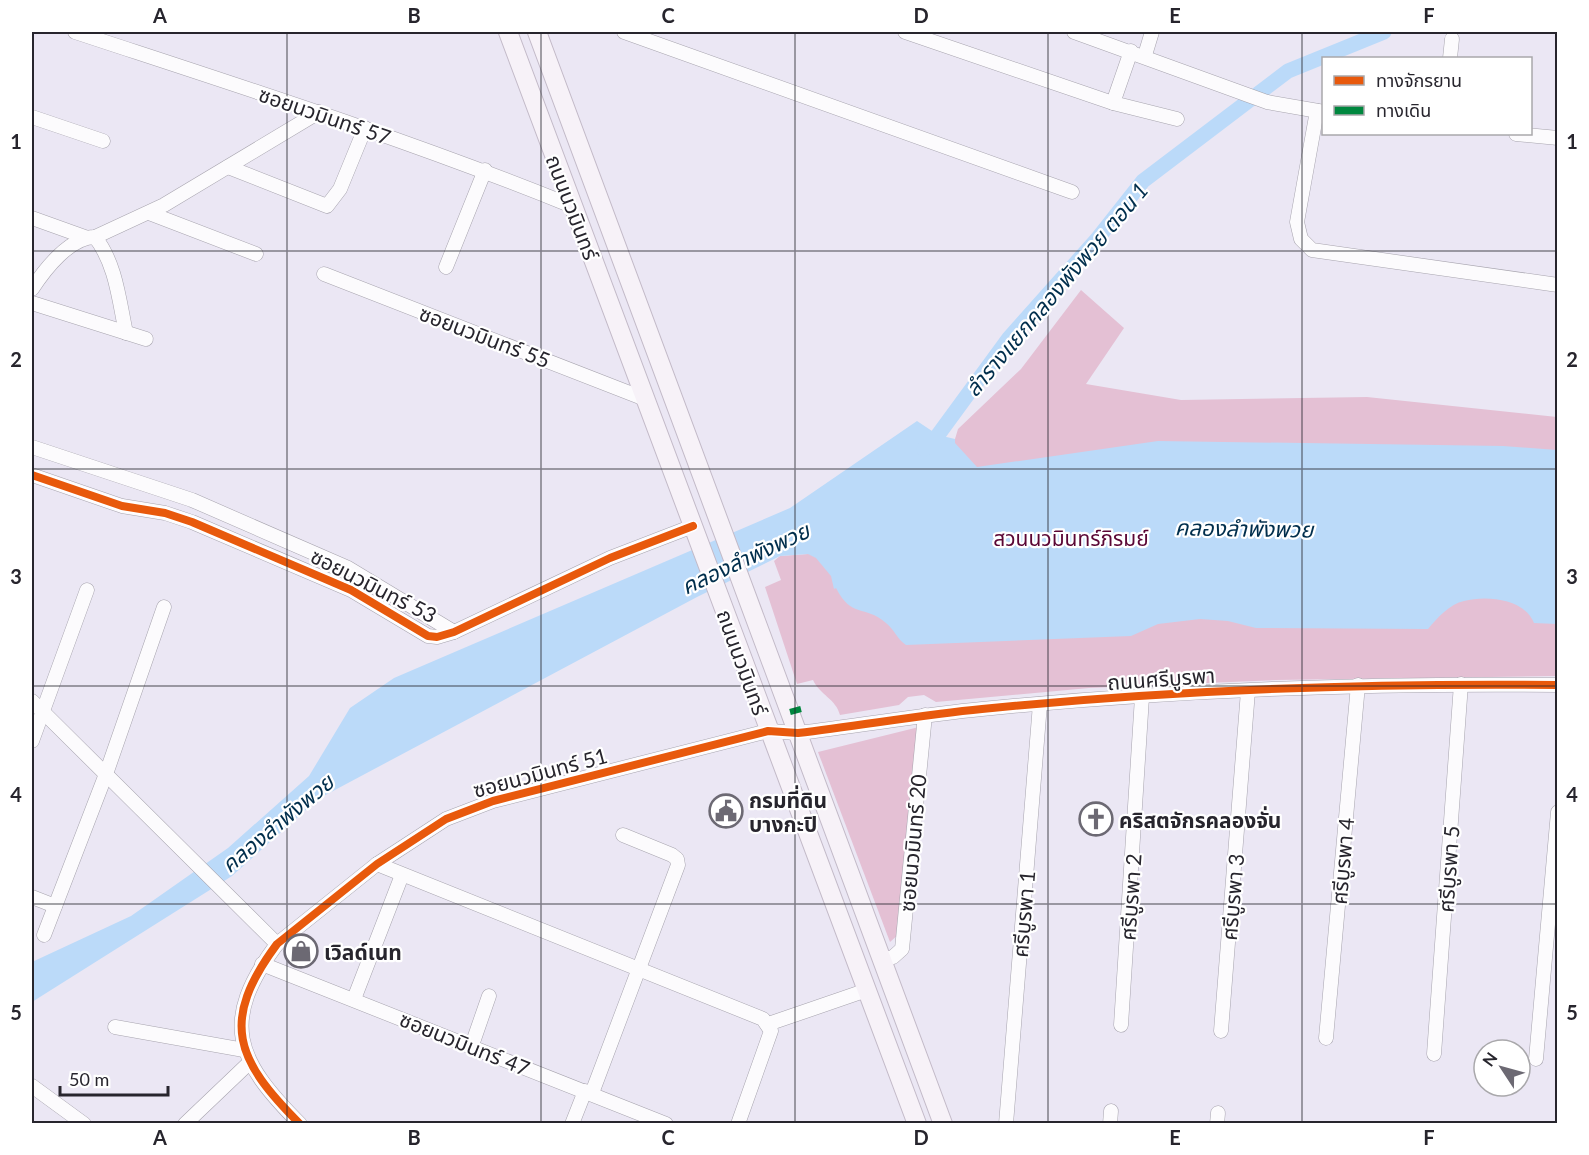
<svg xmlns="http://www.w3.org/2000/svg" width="1589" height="1155" viewBox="0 0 1589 1155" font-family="Lato,'Noto Sans Thai',sans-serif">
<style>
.green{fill:#e4c0d4}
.water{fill:#bbdaf9}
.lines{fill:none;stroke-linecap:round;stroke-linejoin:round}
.canal{stroke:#bbdaf9;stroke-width:15}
.minor-casing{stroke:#a7a4ae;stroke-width:15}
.major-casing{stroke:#c3bac8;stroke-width:20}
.minor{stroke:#fcfbfd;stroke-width:14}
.major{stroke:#f7f2f8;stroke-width:18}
.quiet{stroke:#00873e;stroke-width:6;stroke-dasharray:12 6;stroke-linecap:butt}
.cycleway-casing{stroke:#fff;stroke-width:11}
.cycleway{stroke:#e8590c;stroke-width:8}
.grid{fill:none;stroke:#27252d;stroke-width:1.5;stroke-opacity:0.55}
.labels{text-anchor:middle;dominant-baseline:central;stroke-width:4.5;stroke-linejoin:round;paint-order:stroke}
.street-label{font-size:21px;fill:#27252d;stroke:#fff}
.park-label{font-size:21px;fill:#5a0635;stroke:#fff}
.poi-label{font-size:21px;font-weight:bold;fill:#27252d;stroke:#fff;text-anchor:start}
.water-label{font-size:22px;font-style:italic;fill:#002e4c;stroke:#fff}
.neatline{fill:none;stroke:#27252d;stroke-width:2}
.grid-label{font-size:20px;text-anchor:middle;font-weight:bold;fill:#27252d}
</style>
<rect width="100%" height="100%" fill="#ebe7f4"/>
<g class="green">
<path d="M1081,290L1124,328L1086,384L1181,400L1367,397L1557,417V676L1276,680L1089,688L936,702L924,695L908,697L899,705L840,715C836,699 820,695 813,680L797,684L765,587L781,580L774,561L780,556L808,554L955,439L958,429L1021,369Z"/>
<polygon points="919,727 900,933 890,942 818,752"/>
</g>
<path class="water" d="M917,421L938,435L955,439V443L977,467L1158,441L1503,446L1557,450V624L1534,623C1525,599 1487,595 1464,601C1450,604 1437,618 1428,629L1256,628L1228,621L1200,619L1158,624L1131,636L906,645C897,639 894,629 886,623C864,604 852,619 836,588L834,589L831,576L816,558L808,554L780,556L697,597L318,799L232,876L32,1002V962L131,916L228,848L309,776L350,708L394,678L790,508Z"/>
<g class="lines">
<polyline class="canal" points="924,449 938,435 1009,338 1098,238 1143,181 1288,71 1384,32"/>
<defs>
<g id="minor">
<path d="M75,32C242,87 409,140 572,206"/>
<polyline points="624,32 1072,192"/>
<polyline points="905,32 1113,103 1177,119"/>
<polyline points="1074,32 1267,102 1324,112"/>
<polyline points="1145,55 1152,32"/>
<polyline points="1450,58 1452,39"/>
<polyline points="1113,103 1131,51"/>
<polyline points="1317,111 1297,222 1301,239 1312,250 1558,285"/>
<polyline points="32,117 103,141"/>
<polyline points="1516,134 1558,138"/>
<polyline points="228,167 327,206 340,189 365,128"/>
<polyline points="149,213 256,254"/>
<polyline points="32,218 85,237"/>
<path d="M95,237C116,264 119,300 126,333"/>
<polyline points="446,267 485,170"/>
<polyline points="324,274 645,399"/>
<path d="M32,289C45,269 70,237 95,237L164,205L319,112"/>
<polyline points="32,303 146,339"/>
<polyline points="32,447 192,500 348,568 454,632"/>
<polyline points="32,475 122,506 165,513 192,522 351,590 428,636 437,637 454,632 610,558 693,526"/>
<polyline points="32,701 277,944"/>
<polyline points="32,741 87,590"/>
<polyline points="377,864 763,1019 771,1031 738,1124"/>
<polyline points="32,897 55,906"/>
<polyline points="44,935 106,774 164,607"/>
<polyline points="882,960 893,957 902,949 925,715"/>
<polyline points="262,964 666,1124"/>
<polyline points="354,999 402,875"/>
<polyline points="768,1024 867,990"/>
<polyline points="1121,1025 1142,697"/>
<polyline points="115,1027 244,1050"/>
<polyline points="1221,1031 1248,691"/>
<polyline points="1326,1038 1358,685"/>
<polyline points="472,1045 489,996"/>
<polyline points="1434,1054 1461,684"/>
<polyline points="1536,1059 1558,812"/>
<polyline points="32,1086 84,1124"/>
<polyline points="592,1093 678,865 677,859 672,855 623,835"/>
<polyline points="185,1124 249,1063"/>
<path d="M300,1124C236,1060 219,1022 277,944L377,864L446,819L493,801L768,731L798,733C859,726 920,715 982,709C1173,690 1366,683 1558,685"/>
<polyline points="572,1124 585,1091"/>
<polyline points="1006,1124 1040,704"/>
<polyline points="1110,1124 1111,1111"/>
<polyline points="1217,1124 1218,1113"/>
</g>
<g id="major">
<polyline points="508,32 917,1124"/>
<polyline points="537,32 943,1124"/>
</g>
</defs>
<use href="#minor" class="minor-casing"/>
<use href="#major" class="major-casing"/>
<use href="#minor" class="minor"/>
<use href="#major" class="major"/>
<polyline class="quiet" points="790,712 801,709"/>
<defs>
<g id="cycleway">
<polyline points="32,475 122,506 165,513 192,522 351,590 428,636 437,637 454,632 610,558 693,526"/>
<path d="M300,1124C236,1060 219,1022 277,944L377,864L446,819L493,801L768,731L798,733C859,726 920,715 982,709C1173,690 1366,683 1558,685"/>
</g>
</defs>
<use href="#cycleway" class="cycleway-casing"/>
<use href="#cycleway" class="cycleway"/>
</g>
<path class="grid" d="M287,32V1124M541,32V1124M795,32V1124M1048,32V1124M1302,32V1124M32,251H1558M32,469H1558M32,686H1558M32,904H1558"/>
<defs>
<symbol id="civic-ring" viewBox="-11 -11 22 22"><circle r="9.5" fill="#fff" stroke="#6c6973" stroke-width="1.5"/><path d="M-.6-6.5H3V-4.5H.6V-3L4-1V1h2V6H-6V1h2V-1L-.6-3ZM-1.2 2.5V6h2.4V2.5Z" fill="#6c6973"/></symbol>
<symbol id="church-ring" viewBox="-11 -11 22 22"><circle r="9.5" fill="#fff" stroke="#6c6973" stroke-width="1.5"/><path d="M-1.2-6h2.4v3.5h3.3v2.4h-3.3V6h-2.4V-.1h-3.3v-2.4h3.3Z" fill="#6c6973"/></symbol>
<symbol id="shop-ring" viewBox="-11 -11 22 22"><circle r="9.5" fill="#fff" stroke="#6c6973" stroke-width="1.5"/><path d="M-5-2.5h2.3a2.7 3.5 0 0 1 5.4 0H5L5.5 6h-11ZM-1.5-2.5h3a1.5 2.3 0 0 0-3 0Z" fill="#6c6973"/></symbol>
</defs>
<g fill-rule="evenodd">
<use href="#civic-ring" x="707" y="792" width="38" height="38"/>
<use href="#church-ring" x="1077" y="800" width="38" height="38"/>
<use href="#shop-ring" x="282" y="932" width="38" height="38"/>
</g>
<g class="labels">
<g class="street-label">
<text transform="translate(325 115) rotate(19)">ซอยนวมินทร์ 57</text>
<text transform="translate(573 207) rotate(69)">ถนนนวมินทร์</text>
<text transform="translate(485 336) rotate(21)">ซอยนวมินทร์ 55</text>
<text transform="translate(374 585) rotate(27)">ซอยนวมินทร์ 53</text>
<text transform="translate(743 662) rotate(70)">ถนนนวมินทร์</text>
<text transform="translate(1161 678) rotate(-4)">ถนนศรีบูรพา</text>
<text transform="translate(540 772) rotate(-15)">ซอยนวมินทร์ 51</text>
<text transform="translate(912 843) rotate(-85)">ซอยนวมินทร์ 20</text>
<text transform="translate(1342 861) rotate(-85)">ศรีบูรพา 4</text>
<text transform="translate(1448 869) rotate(-86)">ศรีบูรพา 5</text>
<text transform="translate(1130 897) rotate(-86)">ศรีบูรพา 2</text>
<text transform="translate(1232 897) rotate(-85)">ศรีบูรพา 3</text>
<text transform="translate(1023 914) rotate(-85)">ศรีบูรพา 1</text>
<text transform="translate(465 1043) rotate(22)">ซอยนวมินทร์ 47</text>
</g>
<g class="park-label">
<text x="1071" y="537">สวนนวมินทร์ภิรมย์</text>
</g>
<g class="poi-label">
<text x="749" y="799">กรมที่ดิน<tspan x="749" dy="24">บางกะปิ</tspan></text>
<text x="1119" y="819">คริสตจักรคลองจั่น</text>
<text x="324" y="951">เวิลด์เนท</text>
</g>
<g class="water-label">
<text transform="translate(1056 289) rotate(-50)">ลำรางแยกคลองพังพวย ตอน 1</text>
<text transform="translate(1244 528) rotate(1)">คลองลำพังพวย</text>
<text transform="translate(745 558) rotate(-25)">คลองลำพังพวย</text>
<text transform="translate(277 823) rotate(-40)">คลองลำพังพวย</text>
</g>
</g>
<rect width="1589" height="1155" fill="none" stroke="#ffffff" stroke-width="66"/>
<rect x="1322" y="57" width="210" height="78" fill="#ffffff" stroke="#a9a8ab" stroke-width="1.5"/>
<rect x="1334" y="76" width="30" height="9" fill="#e8590c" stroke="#a9a8ab" stroke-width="1.5"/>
<text x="1376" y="87" font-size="18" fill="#27252d">ทางจักรยาน</text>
<rect x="1334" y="106" width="30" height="9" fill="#00873e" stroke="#a9a8ab" stroke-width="1.5"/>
<text x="1376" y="117" font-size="18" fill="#27252d">ทางเดิน</text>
<g transform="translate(1502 1068) rotate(306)"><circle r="28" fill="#ffffff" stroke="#a9a8ab" stroke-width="1.5"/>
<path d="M0-4.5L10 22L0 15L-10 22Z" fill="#6c6973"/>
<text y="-9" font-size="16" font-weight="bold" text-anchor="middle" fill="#27252d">N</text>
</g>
<path d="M60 1086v9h108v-9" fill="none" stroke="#27252d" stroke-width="3"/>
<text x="69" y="1086" font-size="18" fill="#27252d" stroke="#ffffff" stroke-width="4.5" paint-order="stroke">50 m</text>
<rect x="33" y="33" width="1523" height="1089" class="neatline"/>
<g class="grid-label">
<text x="160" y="23">A</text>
<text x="414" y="23">B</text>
<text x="668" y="23">C</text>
<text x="921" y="23">D</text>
<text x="1175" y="23">E</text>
<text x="1429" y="23">F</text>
<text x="16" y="149">1</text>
<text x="1572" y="149">1</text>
<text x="16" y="367">2</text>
<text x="1572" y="367">2</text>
<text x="16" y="584">3</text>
<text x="1572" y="584">3</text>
<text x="16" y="802">4</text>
<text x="1572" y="802">4</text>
<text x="16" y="1020">5</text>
<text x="1572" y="1020">5</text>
<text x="160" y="1145">A</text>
<text x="414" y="1145">B</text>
<text x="668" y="1145">C</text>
<text x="921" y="1145">D</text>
<text x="1175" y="1145">E</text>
<text x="1429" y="1145">F</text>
</g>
</svg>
